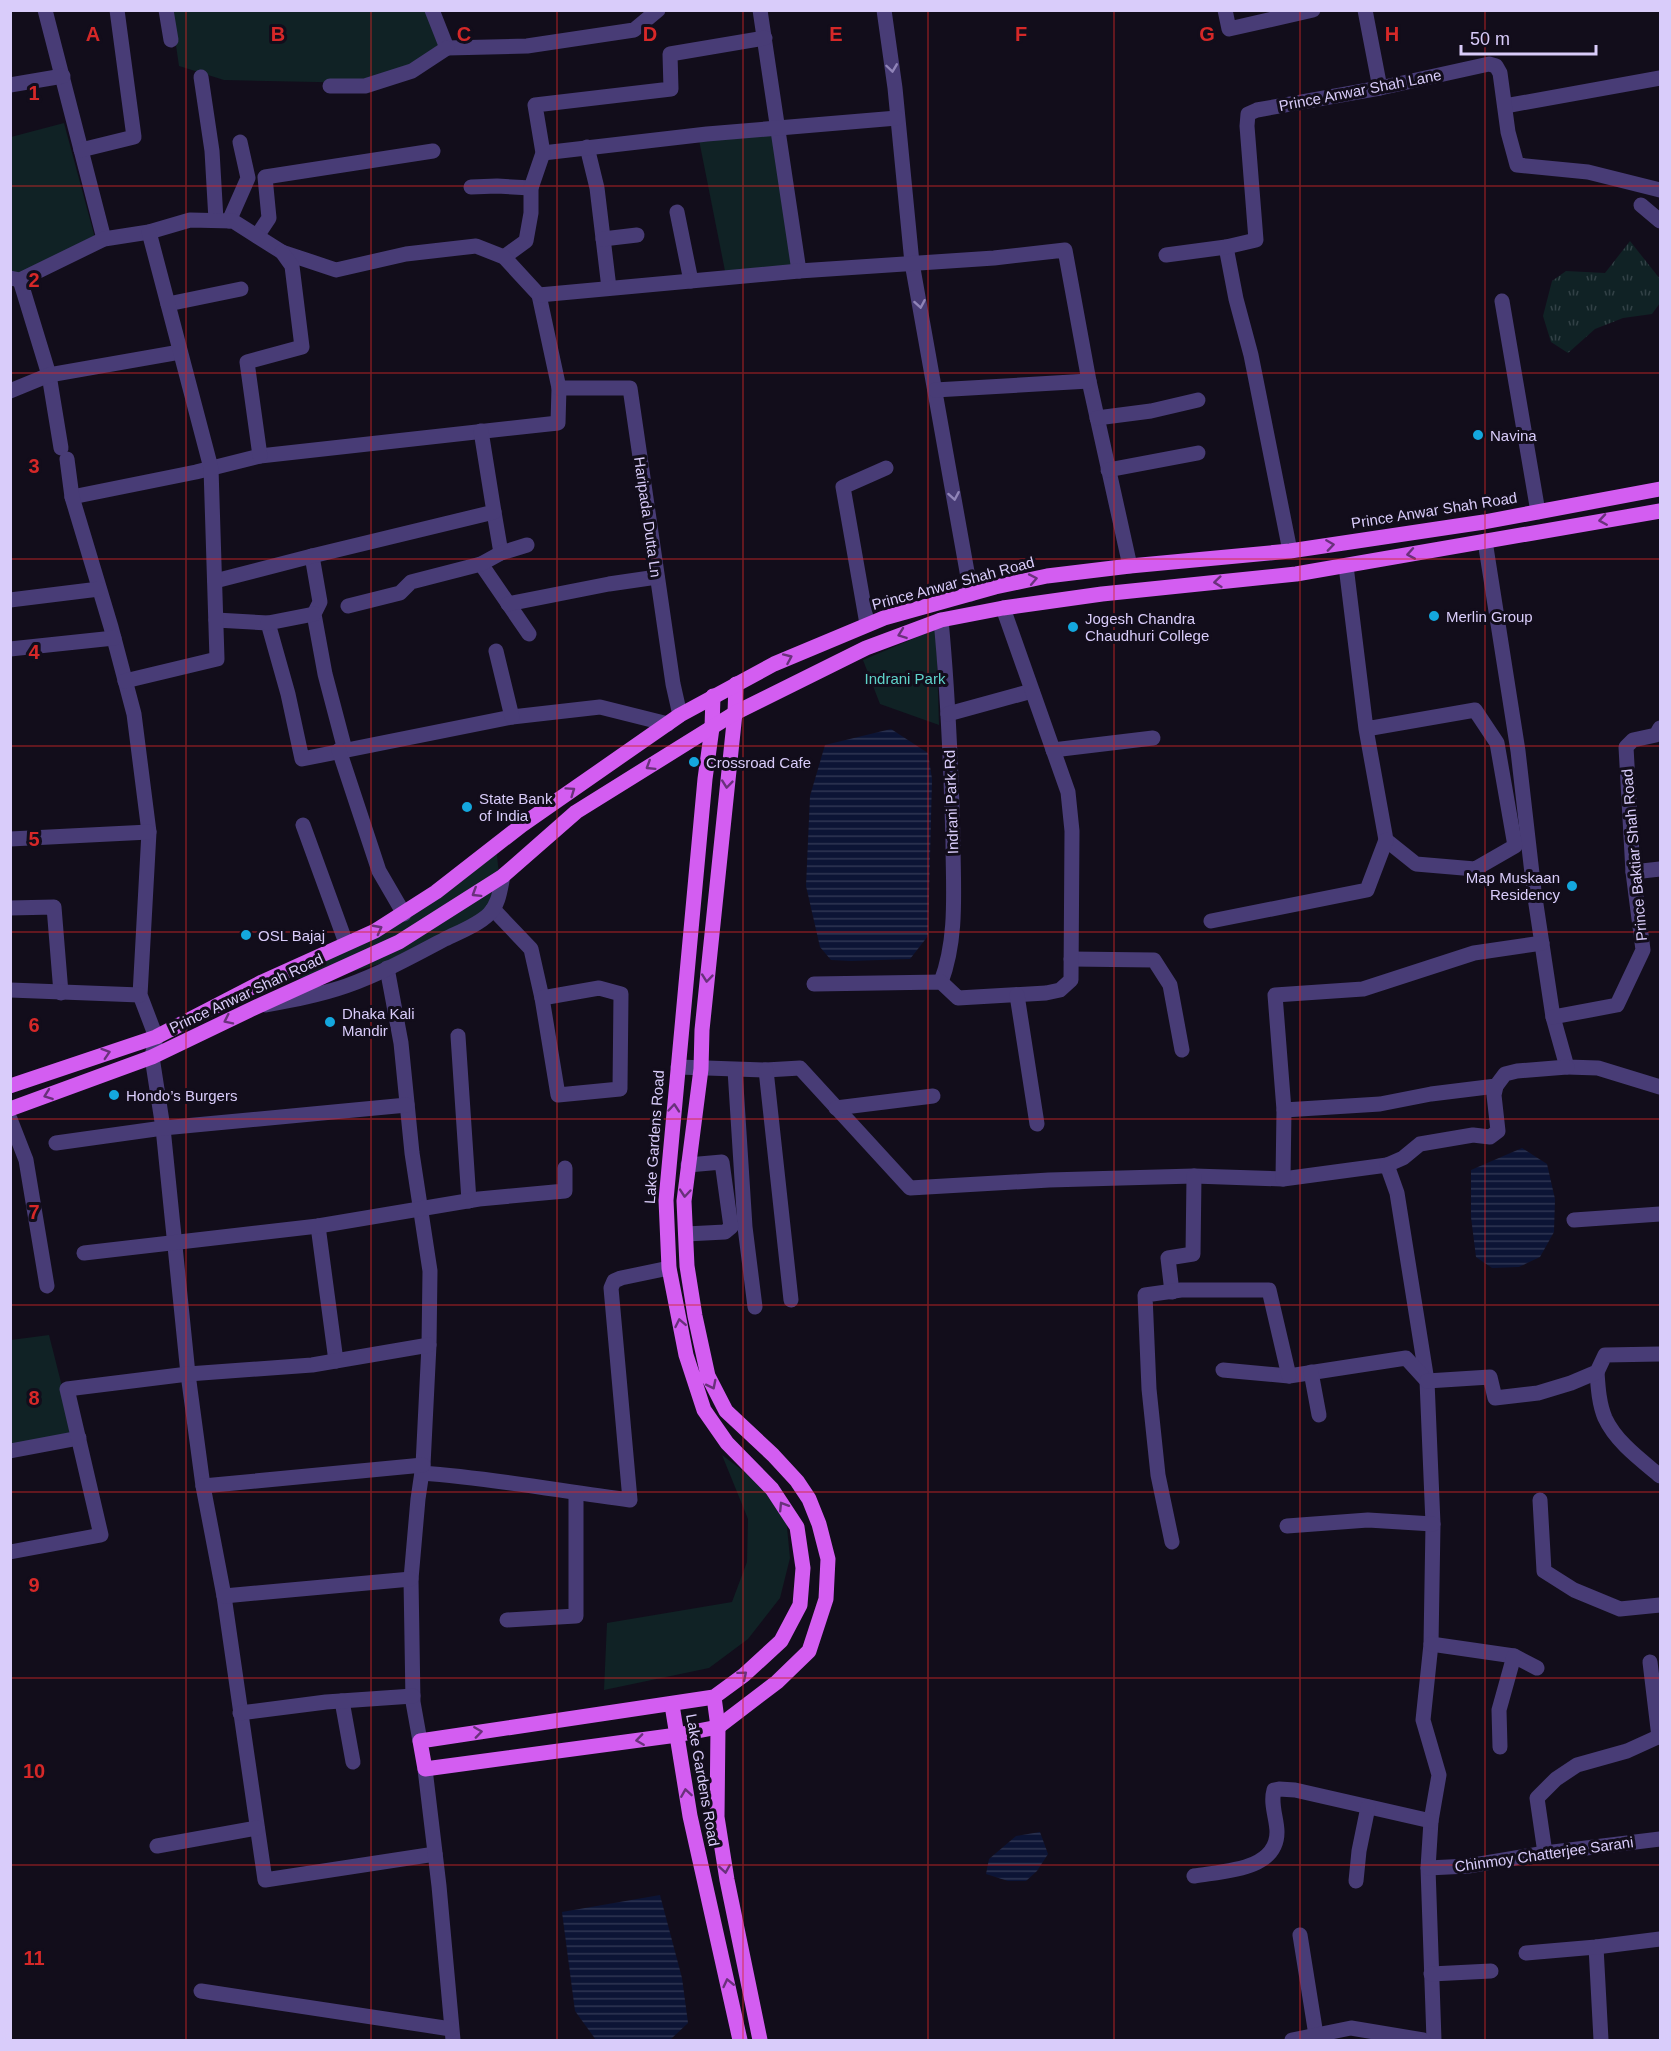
<svg xmlns="http://www.w3.org/2000/svg" width="1671" height="2051" viewBox="0 0 1671 2051" font-family="Helvetica,sans-serif">
<style>
.grass{fill:url(#grass-tufts)}
.park{fill:#102225}
.water{fill:url(#water-rules)}
.lines{fill:none;stroke-linecap:round;stroke-linejoin:round}
.minor{stroke:#483c76;stroke-width:15}
.major{stroke:#d35df1;stroke-width:15}
.oneway{stroke:#9084b8}
.oneway2{stroke:#69317b}
.grid{fill:none;stroke:#d62828;stroke-width:1.5;stroke-opacity:0.55}
.poi-dot{fill:#14a7de;stroke:#120d1b;stroke-width:2}
.labels{text-anchor:middle;dominant-baseline:central;stroke-width:6;stroke-linejoin:round;paint-order:stroke}
.street-label{font-size:15px;fill:#d9ccfa;stroke:#120d1b}
.poi-label{font-size:15px;fill:#d9ccfa;stroke:#120d1b;text-anchor:start}
.park-label{font-size:15px;fill:#5fd3ca;stroke:#120d1b}
.grid-label{font-size:20px;text-anchor:middle;font-weight:bold;fill:#d62828;stroke:#120d1b;stroke-width:6;stroke-linejoin:round;paint-order:stroke}
</style>
<defs>
<pattern id="grass-tufts" width="24" height="20" patternUnits="userSpaceOnUse" patternTransform="scale(1.5)"><rect width="24" height="20" fill="#102225"/><path d="M3 7l-1-3M5 7V3M7 7l1-3M15 17l-1-3M17 17v-4M19 17l1-3" fill="none" stroke="#324146"/></pattern>
<pattern id="water-rules" width="6" height="5" patternUnits="userSpaceOnUse" patternTransform="scale(1.5)"><rect width="6" height="5" fill="#0c1435"/><path d="M0 2.5h6" fill="none" stroke="#2f3553"/></pattern>
</defs>
<rect width="100%" height="100%" fill="#120d1b"/>
<polygon class="grass" points="1630,241 1660,279 1660,303 1652,314 1623,318 1595,329 1568,353 1551,342 1543,316 1552,281 1566,271 1605,273"/>
<g class="park">
<polygon points="171,11 425,11 441,49 408,67 366,83 224,80 179,66"/>
<polygon points="64,123 95,238 18,276 11,275 11,137"/>
<polygon points="775,133 795,268 725,271 699,140"/>
<polygon points="936,629 939,725 880,704 863,660"/>
<polygon points="496,846 499,875 491,908 400,958 334,977 261,979 365,929"/>
<polygon points="49,1335 74,1434 11,1446 11,1340"/>
<polygon points="722,1455 766,1488 786,1517 790,1558 780,1598 748,1639 709,1668 604,1690 607,1623 732,1602 747,1562 748,1519"/>
</g>
<g class="water">
<polygon points="891,729 928,753 932,779 928,936 910,959 851,961 831,960 820,947 806,886 810,796 825,745"/>
<polygon points="1522,1148 1547,1164 1555,1199 1554,1232 1540,1257 1519,1267 1492,1268 1476,1257 1471,1217 1471,1170"/>
<polygon points="1040,1832 1048,1854 1037,1871 1026,1881 1008,1881 986,1874 989,1859 1016,1836"/>
<polygon points="660,1895 682,1978 688,2023 671,2039 596,2040 575,2011 562,1912"/>
</g>
<g class="lines">
<g class="minor">
<polyline points="45,10 104,239"/>
<polyline points="166,10 171,40"/>
<polyline points="432,10 447,48 527,46 634,30 658,10"/>
<polyline points="760,10 799,271"/>
<polyline points="884,10 895,88 912,263 971,594"/>
<polyline points="1225,10 1229,29 1313,10"/>
<polyline points="1365,10 1380,88"/>
<polyline points="201,77 212,151 216,220"/>
<polyline points="10,85 63,76"/>
<polyline points="330,86 365,86 412,71 447,48"/>
<polyline points="1505,106 1660,78"/>
<polyline points="587,147 597,188 609,288"/>
<polyline points="81,150 134,137 117,10"/>
<polyline points="543,153 707,134 897,118"/>
<polyline points="471,187 497,186 531,188"/>
<polyline points="1641,205 1660,221"/>
<polyline points="677,212 691,281"/>
<polyline points="229,221 248,178 240,142"/>
<polyline points="257,236 269,218 265,177 433,151"/>
<polyline points="603,239 637,235"/>
<polyline points="1226,247 1236,299 1251,355 1290,551"/>
<polyline points="1166,255 1226,247 1256,240 1247,126 1248,114 1257,110 1380,88 1489,64 1496,66 1500,73 1508,132 1517,165 1588,172 1660,190"/>
<polyline points="504,257 526,241 531,213 531,188 543,153 535,105 671,89 670,54 765,38"/>
<polyline points="10,278 20,280 104,239 149,232 190,220 233,221 282,252 336,270 406,254 476,246 504,257 539,295 559,388 558,423 260,456 196,472 72,497"/>
<polyline points="20,280 49,375 61,448"/>
<polyline points="539,295 799,271 994,258 1065,250 1089,381 1130,566"/>
<polyline points="1502,301 1538,512"/>
<polyline points="168,304 241,289"/>
<polyline points="559,388 630,388 673,684 680,715"/>
<polyline points="935,390 1089,381"/>
<polyline points="10,391 49,375 180,352"/>
<polyline points="1097,418 1151,411 1198,400"/>
<polyline points="260,456 247,362 302,347 292,266 282,252"/>
<polyline points="67,459 72,497 111,627 134,714 149,832 140,995 156,1037 152,1057 163,1128 188,1374 203,1486 224,1596 265,1880 435,1854"/>
<polyline points="1108,470 1198,453"/>
<polyline points="494,512 501,553"/>
<polyline points="1485,541 1518,751 1534,891 1553,1017 1567,1067 1598,1068 1660,1087"/>
<polyline points="312,556 320,602 314,614 325,674 345,750"/>
<polyline points="481,564 529,634"/>
<polyline points="1346,566 1366,729 1386,840 1416,864 1475,869 1515,846 1497,743 1475,710 1366,729"/>
<polyline points="215,581 312,556 494,512 481,431"/>
<polyline points="10,600 99,589"/>
<polyline points="508,604 609,584 657,577"/>
<polyline points="348,606 400,593 411,582 481,564 501,553 527,545"/>
<polyline points="216,620 268,623 288,694 302,759 512,717 600,707 668,724"/>
<path d="M941,620C948,693 951,767 953,841C953,888 958,937 941,982"/>
<polyline points="268,623 314,614"/>
<polyline points="867,624 843,487 886,468"/>
<polyline points="10,649 114,638"/>
<polyline points="496,651 512,717"/>
<polyline points="125,681 217,659 211,468 149,232"/>
<polyline points="948,714 1032,691"/>
<polyline points="339,750 379,871 404,914"/>
<polyline points="1053,750 1153,738"/>
<polyline points="303,825 346,943"/>
<polyline points="10,839 149,832"/>
<polyline points="1633,872 1660,869"/>
<polyline points="10,908 54,907 61,993"/>
<polyline points="493,909 531,949 542,998"/>
<polyline points="1211,921 1367,890 1386,840"/>
<polyline points="1071,959 1154,960 1170,985 1182,1050"/>
<polyline points="387,968 401,1043 412,1153 430,1271 429,1345 423,1465 418,1499 411,1579 413,1702 420,1741"/>
<polyline points="814,984 941,982 958,998 1046,993 1060,990 1071,980 1072,831 1068,792 1003,608"/>
<polygon points="599,988 621,994 620,1089 558,1095 542,998"/>
<polyline points="10,990 140,995"/>
<polyline points="1017,995 1037,1124"/>
<path d="M266,1005C293,1000 320,995 346,986C380,974 413,956 445,939C459,932 478,925 489,914C499,904 500,890 503,876"/>
<polyline points="1553,1017 1617,1005 1643,950 1633,872 1626,747 1633,740 1656,735 1660,728"/>
<polyline points="458,1036 469,1201"/>
<polyline points="678,1067 766,1070 800,1068 910,1188 1049,1180 1194,1176 1283,1179 1387,1165 1397,1193 1427,1381 1433,1524 1431,1644 1423,1720 1439,1775 1431,1821 1428,1868 1434,2040"/>
<polyline points="735,1070 745,1227 755,1307"/>
<polyline points="766,1070 791,1300"/>
<polyline points="836,1108 933,1096"/>
<polyline points="1284,1110 1380,1104 1431,1094 1496,1086 1505,1074 1517,1071 1567,1067"/>
<polyline points="10,1119 26,1160 47,1286"/>
<polyline points="56,1143 163,1128 407,1105"/>
<polyline points="1387,1165 1403,1158 1420,1144 1473,1135 1490,1137 1498,1131 1494,1095 1496,1086"/>
<polyline points="1283,1179 1284,1110 1275,995 1363,989 1474,953 1542,943"/>
<polyline points="1574,1220 1660,1214"/>
<polyline points="318,1226 336,1361"/>
<polyline points="686,1234 725,1232 731,1227 722,1162 688,1165"/>
<polyline points="84,1253 318,1226 479,1199 565,1191 565,1168"/>
<polyline points="1172,1292 1168,1258 1193,1254 1194,1176"/>
<polyline points="1223,1370 1289,1376 1406,1358 1427,1381"/>
<polyline points="1311,1372 1319,1415"/>
<path d="M1597,1372C1598,1387 1599,1404 1605,1418C1616,1442 1641,1460 1660,1476"/>
<polyline points="1427,1381 1490,1377 1495,1398 1538,1393 1571,1383 1597,1372 1605,1355 1660,1354"/>
<polyline points="10,1451 79,1438"/>
<path d="M422,1473C492,1478 560,1491 630,1500L611,1288L614,1281L621,1278L669,1268"/>
<polyline points="203,1486 423,1465"/>
<polyline points="1540,1500 1544,1571 1574,1590 1620,1609 1660,1605"/>
<polyline points="1287,1526 1368,1520 1433,1524"/>
<polyline points="1172,1542 1158,1475 1149,1389 1145,1295 1181,1290 1269,1290 1289,1376"/>
<polyline points="10,1552 101,1535 67,1389 188,1374 312,1365 429,1345"/>
<polyline points="224,1596 411,1579"/>
<polyline points="507,1620 576,1616 576,1493"/>
<polyline points="1431,1644 1514,1656 1537,1668"/>
<polyline points="1650,1662 1659,1737"/>
<polyline points="342,1701 353,1762"/>
<polyline points="240,1713 326,1702 413,1696"/>
<polyline points="1500,1747 1499,1710 1514,1656"/>
<polyline points="425,1769 439,1886 453,2040"/>
<polyline points="157,1846 257,1828"/>
<polyline points="1545,1853 1537,1798 1556,1779 1577,1765 1627,1751 1660,1736"/>
<polyline points="1428,1868 1468,1866 1545,1853 1660,1839"/>
<path d="M1194,1876C1222,1871 1277,1871 1277,1832C1277,1819 1270,1804 1274,1790L1279,1789L1295,1790L1431,1821"/>
<polyline points="1356,1881 1359,1851 1368,1807"/>
<polyline points="1300,1935 1316,2035"/>
<polyline points="1596,1947 1601,2040"/>
<polyline points="1526,1953 1596,1947 1660,1939"/>
<polyline points="1431,1974 1491,1971"/>
<polyline points="201,1991 451,2029"/>
<polyline points="1292,2040 1351,2028 1423,2040"/>
</g>
<g class="major">
<polyline points="713,696 712,728 705,779 666,1200 669,1268 686,1355 704,1410 727,1443 772,1489 797,1527 803,1568 800,1605 781,1641 744,1675 714,1697 420,1741 425,1769 677,1735 718,1727 777,1682 809,1651 826,1599 828,1559 819,1524 809,1499 797,1481 773,1455 726,1411 708,1376 695,1316 687,1266 684,1201 701,1069 702,1030 735,713 736,684"/>
<polyline points="10,1086 156,1037 262,982 375,931 436,892 522,825 680,715 774,664 884,618 995,587 1047,576 1130,566 1290,551 1484,522 1660,489"/>
<polyline points="10,1109 152,1057 254,1008 399,942 503,876 576,812 735,713 866,648 941,620 1003,608 1102,594 1296,574 1660,511"/>
<polyline points="714,1697 718,1727 717,1817 727,1880 760,2040"/>
<polyline points="672,1705 690,1816 740,2040"/>
</g>
</g>
<defs><path id="oneway-chevron" d="M-2-3.5L2.5 0L-2 3.5" fill="none" stroke-width="1.6" stroke-linecap="round" stroke-linejoin="round" transform="scale(1.5)"/></defs>
<g class="oneway">
<use href="#oneway-chevron" transform="translate(892 68) rotate(82)"/>
<use href="#oneway-chevron" transform="translate(920 304) rotate(80)"/>
<use href="#oneway-chevron" transform="translate(954 496) rotate(80)"/>
</g>
<g class="oneway2">
<use href="#oneway-chevron" transform="translate(1603 520) rotate(171)"/>
<use href="#oneway-chevron" transform="translate(1330 545) rotate(-8)"/>
<use href="#oneway-chevron" transform="translate(1411 554) rotate(170)"/>
<use href="#oneway-chevron" transform="translate(1033 579) rotate(-11)"/>
<use href="#oneway-chevron" transform="translate(1218 582) rotate(174)"/>
<use href="#oneway-chevron" transform="translate(902 634) rotate(160)"/>
<use href="#oneway-chevron" transform="translate(788 658) rotate(-24)"/>
<use href="#oneway-chevron" transform="translate(650 766) rotate(148)"/>
<use href="#oneway-chevron" transform="translate(727 784) rotate(96)"/>
<use href="#oneway-chevron" transform="translate(571 791) rotate(-35)"/>
<use href="#oneway-chevron" transform="translate(476 893) rotate(148)"/>
<use href="#oneway-chevron" transform="translate(378 929) rotate(-28)"/>
<use href="#oneway-chevron" transform="translate(707 978) rotate(96)"/>
<use href="#oneway-chevron" transform="translate(228 1020) rotate(154)"/>
<use href="#oneway-chevron" transform="translate(106 1053) rotate(-18)"/>
<use href="#oneway-chevron" transform="translate(48 1095) rotate(160)"/>
<use href="#oneway-chevron" transform="translate(674 1108) rotate(-85)"/>
<use href="#oneway-chevron" transform="translate(685 1193) rotate(95)"/>
<use href="#oneway-chevron" transform="translate(680 1323) rotate(-101)"/>
<use href="#oneway-chevron" transform="translate(712 1385) rotate(63)"/>
<use href="#oneway-chevron" transform="translate(783 1506) rotate(-122)"/>
<use href="#oneway-chevron" transform="translate(743 1675) rotate(-40)"/>
<use href="#oneway-chevron" transform="translate(478 1732) rotate(-8)"/>
<use href="#oneway-chevron" transform="translate(640 1740) rotate(172)"/>
<use href="#oneway-chevron" transform="translate(686 1793) rotate(-99)"/>
<use href="#oneway-chevron" transform="translate(725 1869) rotate(81)"/>
<use href="#oneway-chevron" transform="translate(728 1983) rotate(-103)"/>
</g>
<path class="grid" d="M186,10V2040M371,10V2040M557,10V2040M743,10V2040M928,10V2040M1114,10V2040M1300,10V2040M1485,10V2040M10,186H1660M10,373H1660M10,559H1660M10,746H1660M10,932H1660M10,1119H1660M10,1305H1660M10,1492H1660M10,1678H1660M10,1865H1660"/>
<g class="poi-dot">
<circle cx="1478" cy="435" r="6"/>
<circle cx="1434" cy="616" r="6"/>
<circle cx="1073" cy="627" r="6"/>
<circle cx="694" cy="762" r="6"/>
<circle cx="467" cy="807" r="6"/>
<circle cx="1572" cy="886" r="6"/>
<circle cx="246" cy="935" r="6"/>
<circle cx="330" cy="1022" r="6"/>
<circle cx="114" cy="1095" r="6"/>
</g>
<g class="labels">
<g class="street-label">
<text transform="translate(1360 90) rotate(-11)">Prince Anwar Shah Lane</text>
<text transform="translate(1434 510) rotate(-9)">Prince Anwar Shah Road</text>
<text transform="translate(648 517) rotate(82)">Haripada Dutta Ln</text>
<text transform="translate(953 583) rotate(-15)">Prince Anwar Shah Road</text>
<text transform="translate(951 802) rotate(-92)">Indrani Park Rd</text>
<text transform="translate(1634 855) rotate(-95)">Prince Baktiar Shah Road</text>
<text transform="translate(246 993) rotate(-25)">Prince Anwar Shah Road</text>
<text transform="translate(654 1137) rotate(-86)">Lake Gardens Road</text>
<text transform="translate(703 1780) rotate(80)">Lake Gardens Road</text>
<text transform="translate(1544 1854) rotate(-8)">Chinmoy Chatterjee Sarani</text>
</g>
<g class="poi-label">
<text x="1490" y="435">Navina</text>
<text x="1446" y="616">Merlin Group</text>
<text x="1085" y="618">Jogesh Chandra<tspan x="1085" dy="17">Chaudhuri College</tspan></text>
<text x="706" y="762">Crossroad Cafe</text>
<text x="479" y="798">State Bank<tspan x="479" dy="17">of India</tspan></text>
<text x="1560" y="877" text-anchor="end">Map Muskaan<tspan x="1560" dy="17">Residency</tspan></text>
<text x="258" y="935">OSL Bajaj</text>
<text x="342" y="1013">Dhaka Kali<tspan x="342" dy="17">Mandir</tspan></text>
<text x="126" y="1095">Hondo’s Burgers</text>
</g>
<g class="park-label">
<text x="905" y="678">Indrani Park</text>
</g>
</g>
<g class="grid-label">
<text x="93" y="41">A</text>
<text x="278" y="41">B</text>
<text x="464" y="41">C</text>
<text x="650" y="41">D</text>
<text x="836" y="41">E</text>
<text x="1021" y="41">F</text>
<text x="1207" y="41">G</text>
<text x="1392" y="41">H</text>
<text x="34" y="100">1</text>
<text x="34" y="287">2</text>
<text x="34" y="473">3</text>
<text x="34" y="659">4</text>
<text x="34" y="846">5</text>
<text x="34" y="1032">6</text>
<text x="34" y="1219">7</text>
<text x="34" y="1405">8</text>
<text x="34" y="1592">9</text>
<text x="34" y="1778">10</text>
<text x="34" y="1965">11</text>
</g>
<rect width="1671" height="2051" fill="none" stroke="#d9ccfa" stroke-width="24"/>
<path d="M1461 45v9h135v-9" fill="none" stroke="#d9ccfa" stroke-width="3"/>
<text x="1470" y="45" font-size="18" fill="#d9ccfa" stroke="#120d1b" stroke-width="4.5" paint-order="stroke">50 m</text>
</svg>
